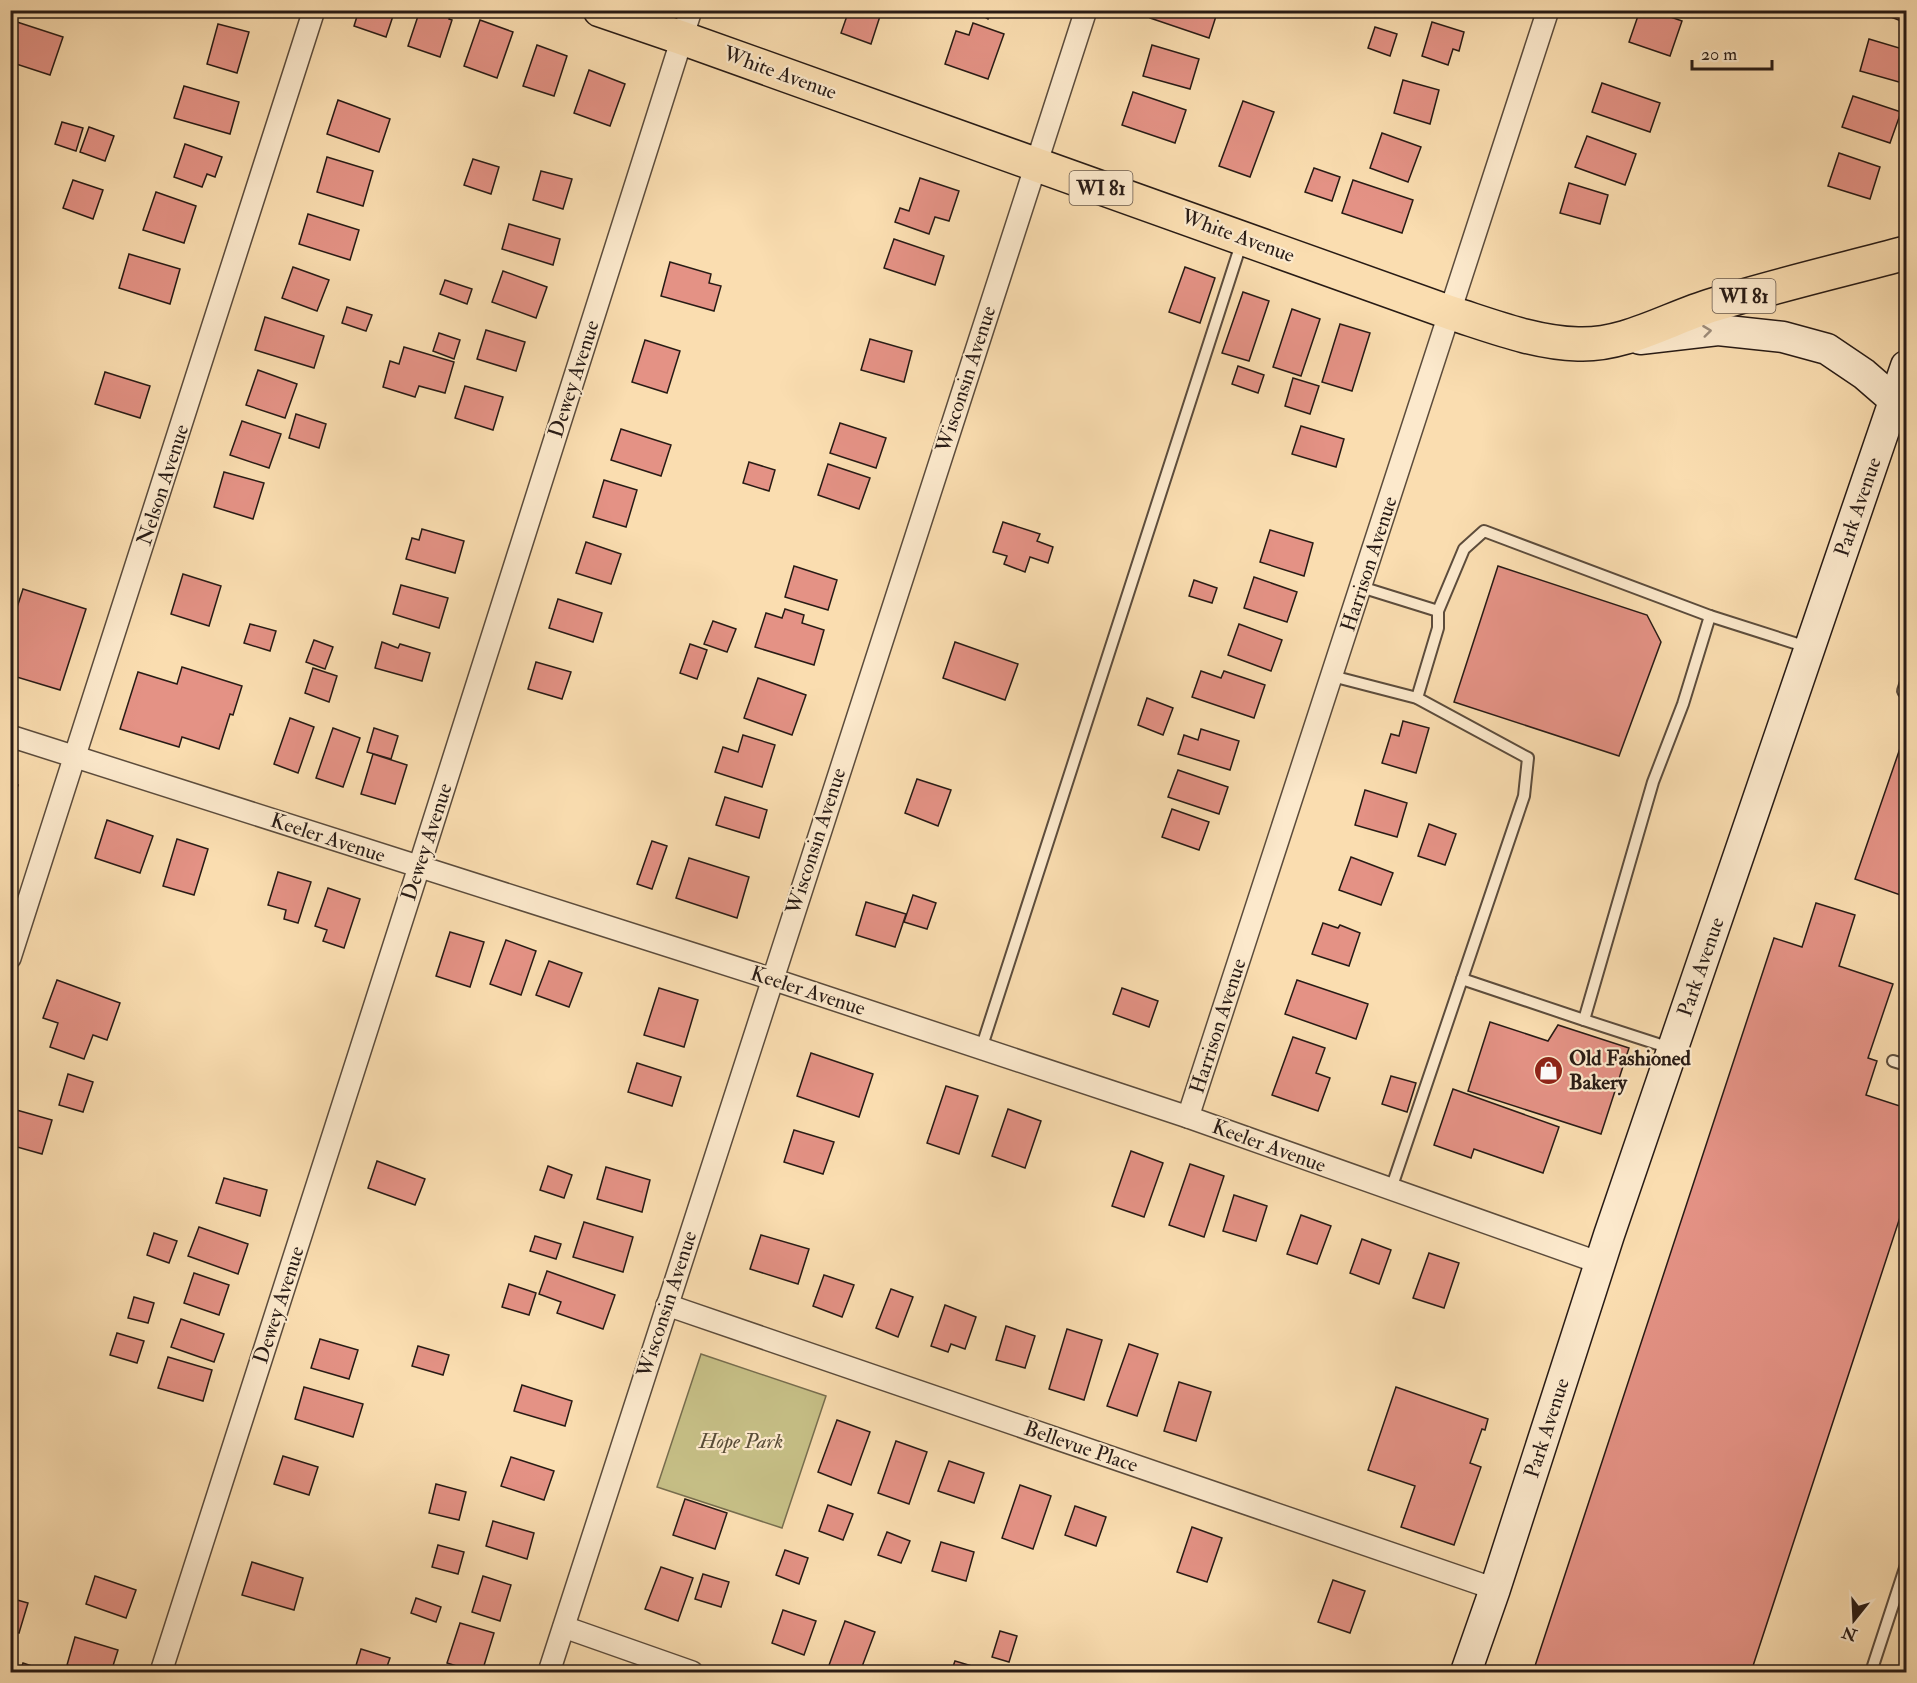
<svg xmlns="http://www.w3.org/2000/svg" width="1917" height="1683" viewBox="0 0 1917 1683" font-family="'IM FELL Double Pica',serif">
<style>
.green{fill:#c6bf86;stroke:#776d4e;stroke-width:1.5}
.building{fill:#e49285;stroke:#281b15;stroke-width:1.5}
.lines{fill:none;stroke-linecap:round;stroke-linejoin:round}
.lane-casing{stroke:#5c4c3c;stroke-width:14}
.street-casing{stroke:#5c4c3c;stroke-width:24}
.secondary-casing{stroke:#281b15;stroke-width:33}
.primary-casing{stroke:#281b15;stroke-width:36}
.lane{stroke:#fce9cc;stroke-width:10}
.street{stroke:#fce9cc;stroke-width:21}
.secondary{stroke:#fce9cc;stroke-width:30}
.primary{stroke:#faddb0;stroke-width:33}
.oneway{stroke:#9d8c7a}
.labels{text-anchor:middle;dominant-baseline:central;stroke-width:4.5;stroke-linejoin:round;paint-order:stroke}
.shield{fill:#fce9cc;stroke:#68594c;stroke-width:1.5}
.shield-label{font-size:20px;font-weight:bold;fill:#281b15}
.street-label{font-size:21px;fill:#281b15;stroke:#fce9cc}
.poi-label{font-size:21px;font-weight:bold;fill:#281b15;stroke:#fce9cc;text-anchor:start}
.park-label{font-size:21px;font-style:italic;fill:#574c37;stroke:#fce9cc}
</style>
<rect width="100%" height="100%" fill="#faddb0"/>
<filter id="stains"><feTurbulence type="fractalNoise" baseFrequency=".00333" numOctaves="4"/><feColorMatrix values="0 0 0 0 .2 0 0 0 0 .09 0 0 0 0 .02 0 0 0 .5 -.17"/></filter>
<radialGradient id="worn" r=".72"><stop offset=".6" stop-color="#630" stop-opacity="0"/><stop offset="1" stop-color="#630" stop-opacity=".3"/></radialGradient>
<polygon class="green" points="701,1354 826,1396 782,1528 657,1487"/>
<g class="building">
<polygon points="359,10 395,10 386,37 354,26"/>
<polygon points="420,10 452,11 449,19 452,20 440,57 408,46"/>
<polygon points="849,10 882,10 871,44 841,33"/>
<polygon points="973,10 993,10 988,19"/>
<polygon points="1153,10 1218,10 1209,38 1150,18"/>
<polygon points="1640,10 1651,10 1682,21 1670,56 1629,42"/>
<polygon points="1893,10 1906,10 1906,23 1891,17"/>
<polygon points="480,20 513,32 497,78 464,66"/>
<polygon points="17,22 63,37 50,75 10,62 10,42"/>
<polygon points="1432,22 1464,32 1459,51 1453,49 1448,65 1422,56"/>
<polygon points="973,23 1004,34 988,79 945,64 956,31 969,35"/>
<polygon points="218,24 249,32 237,73 207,64"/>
<polygon points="1375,27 1397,34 1390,56 1368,48"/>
<polygon points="1869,39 1906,50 1906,84 1860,71"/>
<polygon points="537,45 567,56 554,96 523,86"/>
<polygon points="1152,45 1199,59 1190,89 1143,76"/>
<polygon points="589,70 625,84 610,126 574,113"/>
<polygon points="1403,80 1439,90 1430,124 1394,113"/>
<polygon points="1602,83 1660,103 1650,132 1592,112"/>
<polygon points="184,86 239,102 230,134 174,118"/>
<polygon points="1133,92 1186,110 1175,143 1122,125"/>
<polygon points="1853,96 1901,112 1890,143 1842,127"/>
<polygon points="338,100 390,119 379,152 327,134"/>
<polygon points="1243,101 1274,112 1250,177 1219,166"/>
<polygon points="62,122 83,128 76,151 55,144"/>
<polygon points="89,127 114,136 105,161 80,152"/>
<polygon points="1382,133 1421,147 1408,182 1370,168"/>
<polygon points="1587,136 1636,154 1625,185 1575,167"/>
<polygon points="185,144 222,157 215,177 207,174 202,187 174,177"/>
<polygon points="1839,153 1880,167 1870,199 1828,186"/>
<polygon points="327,157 373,171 363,206 317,192"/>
<polygon points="473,159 499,167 491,194 464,185"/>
<polygon points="1314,168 1340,177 1332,201 1305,192"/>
<polygon points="541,171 572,179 563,209 533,200"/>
<polygon points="920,178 959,191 949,221 935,217 929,234 895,222 900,208 909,211"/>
<polygon points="73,180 103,190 93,219 63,208"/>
<polygon points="1353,180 1413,200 1402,233 1342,213"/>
<polygon points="1569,183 1608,195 1600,224 1560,213"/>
<polygon points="156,192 196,206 184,243 143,230"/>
<polygon points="308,214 359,230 350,260 299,244"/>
<polygon points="509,224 560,239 553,265 502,249"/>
<polygon points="894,239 944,256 935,285 884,268"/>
<polygon points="129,254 180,269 170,304 119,288"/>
<polygon points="670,262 711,274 709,283 721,286 714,311 661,296"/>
<polygon points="293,267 329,280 317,311 282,298"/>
<polygon points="1185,267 1215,278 1200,323 1169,312"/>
<polygon points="503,271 547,287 536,318 492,302"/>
<polygon points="445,280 472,289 467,304 440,294"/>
<polygon points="1243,292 1269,301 1249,361 1222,353"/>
<polygon points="347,307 372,315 366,331 342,323"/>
<polygon points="1292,309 1320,319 1301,376 1273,367"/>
<polygon points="265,317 324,336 314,368 255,350"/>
<polygon points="1340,324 1370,333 1352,391 1322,382"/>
<polygon points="486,330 525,342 516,371 477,359"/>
<polygon points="439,333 460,340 454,359 433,351"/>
<polygon points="870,339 912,351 904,382 861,370"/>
<polygon points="645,340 680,351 667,393 632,382"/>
<polygon points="404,347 454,362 445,393 419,386 415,397 383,387 390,361 399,364"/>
<polygon points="1238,366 1264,375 1258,393 1232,384"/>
<polygon points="258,370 297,384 285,418 246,405"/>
<polygon points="105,372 150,386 140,418 95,404"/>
<polygon points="1293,378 1319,386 1310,414 1285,406"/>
<polygon points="465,386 503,397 493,430 455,418"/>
<polygon points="296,414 326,424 319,448 289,438"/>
<polygon points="242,421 281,434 269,468 230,455"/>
<polygon points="840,423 886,438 876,468 830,453"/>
<polygon points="1301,426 1344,439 1336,467 1292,454"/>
<polygon points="621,429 671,445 661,476 611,460"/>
<polygon points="749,462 775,470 769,491 743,483"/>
<polygon points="828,464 870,478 859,509 818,495"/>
<polygon points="224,472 264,483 253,519 214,507"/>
<polygon points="604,480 637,490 626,527 593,517"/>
<polygon points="1003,522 1040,534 1037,541 1053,547 1048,563 1030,557 1025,572 1004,564 1007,556 993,552"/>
<polygon points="422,529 464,541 455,573 406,559 412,538 419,540"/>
<polygon points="1270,530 1313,543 1304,576 1260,562"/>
<polygon points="586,542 621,554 611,584 576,573"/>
<polygon points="794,566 837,580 828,610 785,597"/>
<polygon points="1498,566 1647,615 1661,642 1619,756 1454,702"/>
<polygon points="183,574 221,586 209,626 171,614"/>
<polygon points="1254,577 1297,592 1287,622 1244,608"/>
<polygon points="1194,580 1217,588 1212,603 1189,596"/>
<polygon points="401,585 448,598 439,628 393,614"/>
<polygon points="23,589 86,609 60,690 10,675 10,629"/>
<polygon points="558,599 602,613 593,642 549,628"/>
<polygon points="785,609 804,615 802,623 824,630 814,665 755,647 766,613 782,618"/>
<polygon points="713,621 736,629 727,652 704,644"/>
<polygon points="250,624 276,631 270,651 244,643"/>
<polygon points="1239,624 1282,640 1271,671 1228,655"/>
<polygon points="314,640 333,647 325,669 306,662"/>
<polygon points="382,642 398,648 400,644 430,653 422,681 375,668"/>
<polygon points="955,642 1018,664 1005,700 943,678"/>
<polygon points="690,644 707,650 697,679 680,673"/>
<polygon points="536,662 571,672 562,699 528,689"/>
<polygon points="182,667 242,686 233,715 230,714 219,749 182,737 179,747 120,729 138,672 177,684"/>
<polygon points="313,668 337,676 329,702 305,693"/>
<polygon points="1201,671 1221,678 1224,671 1265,685 1254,718 1192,697"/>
<polygon points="758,678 806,695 792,735 744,718"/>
<polygon points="1147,698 1173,708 1163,735 1138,725"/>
<polygon points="290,718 314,727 298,773 274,764"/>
<polygon points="1403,721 1429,728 1416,773 1382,763 1391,734 1399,736"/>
<polygon points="333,728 360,738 343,787 316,778"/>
<polygon points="374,728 398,736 391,759 367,752"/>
<polygon points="1201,729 1239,741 1230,770 1178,754 1184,735 1198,740"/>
<polygon points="1906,731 1906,897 1855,879"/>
<polygon points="743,735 775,745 762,787 715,772 723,747 738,752"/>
<polygon points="373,754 407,765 395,804 361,794"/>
<polygon points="1178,770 1228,787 1219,814 1168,797"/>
<polygon points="917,779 951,790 938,826 905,813"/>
<polygon points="10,783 18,785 10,808"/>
<polygon points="1365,790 1407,803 1397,837 1355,825"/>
<polygon points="725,797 767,810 759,838 716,825"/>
<polygon points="1172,809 1209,822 1199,850 1162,837"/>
<polygon points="107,820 153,836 140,873 95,858"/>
<polygon points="1429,824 1456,834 1445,865 1418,856"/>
<polygon points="177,839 208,849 194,895 163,886"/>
<polygon points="652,841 667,846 652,889 637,884"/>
<polygon points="1351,857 1393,873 1381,905 1339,890"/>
<polygon points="689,858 749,877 737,918 676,898"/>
<polygon points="278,872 311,882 298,923 284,919 286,910 268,905"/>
<polygon points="328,888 360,899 344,948 323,941 327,930 315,926"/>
<polygon points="913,895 936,903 927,929 904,922"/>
<polygon points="866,902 906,914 895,947 856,935"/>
<polygon points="1816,903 1855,915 1839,966 1893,984 1868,1058 1877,1061 1866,1095 1906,1108 1906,1199 1751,1672 1533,1672 1774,938 1802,947"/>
<polygon points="1323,923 1338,928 1340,925 1360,933 1349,966 1312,954"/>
<polygon points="450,932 484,942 470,987 436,976"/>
<polygon points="506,940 536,951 521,995 490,984"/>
<polygon points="549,961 582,973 569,1007 536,995"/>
<polygon points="57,980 120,1003 107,1040 93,1035 84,1059 50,1047 58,1023 43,1018"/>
<polygon points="1297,980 1368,1004 1356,1039 1285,1014"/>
<polygon points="659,988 698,1000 684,1047 644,1035"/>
<polygon points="1122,988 1158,1001 1149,1027 1113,1014"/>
<polygon points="1490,1022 1548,1041 1558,1025 1629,1048 1601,1134 1468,1091"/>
<polygon points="1293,1037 1325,1048 1316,1073 1330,1078 1318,1111 1272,1095"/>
<polygon points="811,1053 873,1074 859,1117 797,1096"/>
<polygon points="637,1063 681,1077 672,1106 628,1092"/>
<polygon points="68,1074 93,1082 83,1112 59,1105"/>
<polygon points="1391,1076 1416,1083 1407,1112 1382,1104"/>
<polygon points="946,1086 978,1096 959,1154 927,1143"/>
<polygon points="1453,1089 1559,1127 1543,1173 1474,1149 1471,1158 1434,1145"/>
<polygon points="13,1109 52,1120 42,1154 10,1145 10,1118"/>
<polygon points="1008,1109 1041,1121 1025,1168 992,1156"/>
<polygon points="794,1130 834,1142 823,1174 784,1162"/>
<polygon points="1131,1151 1163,1163 1144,1217 1112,1206"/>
<polygon points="377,1161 425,1179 415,1205 368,1188"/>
<polygon points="1190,1164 1224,1176 1204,1237 1169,1225"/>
<polygon points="548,1166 572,1175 564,1198 540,1190"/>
<polygon points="606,1167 650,1180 642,1212 597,1199"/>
<polygon points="224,1178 267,1190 260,1216 216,1203"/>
<polygon points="1234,1195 1267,1206 1256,1241 1223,1231"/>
<polygon points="1301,1215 1331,1226 1317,1264 1287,1254"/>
<polygon points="584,1222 633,1237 623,1272 573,1257"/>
<polygon points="199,1227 248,1244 238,1274 188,1256"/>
<polygon points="154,1233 177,1241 169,1263 147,1255"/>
<polygon points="761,1235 809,1249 798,1284 750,1269"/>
<polygon points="535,1236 561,1244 556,1259 530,1251"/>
<polygon points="1362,1239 1391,1250 1379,1284 1350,1273"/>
<polygon points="1429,1253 1459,1263 1444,1308 1413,1298"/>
<polygon points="547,1271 615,1295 603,1329 557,1313 561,1302 539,1294"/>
<polygon points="194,1273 229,1285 219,1315 184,1303"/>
<polygon points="824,1275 854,1285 842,1317 813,1306"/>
<polygon points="509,1284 536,1293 529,1315 502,1307"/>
<polygon points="891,1289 913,1297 898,1337 876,1328"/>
<polygon points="134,1297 154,1303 148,1323 128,1318"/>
<polygon points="945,1305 976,1317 965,1349 951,1344 948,1352 931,1346"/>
<polygon points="181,1319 224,1334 214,1362 171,1347"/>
<polygon points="1006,1326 1035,1336 1025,1368 996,1360"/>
<polygon points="1067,1329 1102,1340 1084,1400 1049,1389"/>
<polygon points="117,1333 144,1341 137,1363 110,1355"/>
<polygon points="320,1339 358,1350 349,1379 311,1368"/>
<polygon points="1129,1344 1158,1354 1137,1416 1107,1406"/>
<polygon points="418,1346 449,1355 443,1375 412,1366"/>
<polygon points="168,1357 212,1370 203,1401 158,1388"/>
<polygon points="1179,1382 1211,1392 1196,1441 1164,1431"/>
<polygon points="522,1385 572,1401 565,1426 514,1411"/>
<polygon points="304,1387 363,1404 353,1437 295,1419"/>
<polygon points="1396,1387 1488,1419 1485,1430 1482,1429 1470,1463 1481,1467 1454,1545 1401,1527 1415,1486 1368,1470"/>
<polygon points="837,1420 870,1432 851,1485 818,1472"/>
<polygon points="896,1441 927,1452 909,1504 878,1493"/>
<polygon points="283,1456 318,1467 309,1495 274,1484"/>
<polygon points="511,1457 554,1471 544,1500 501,1486"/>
<polygon points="949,1461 984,1473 974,1503 938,1491"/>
<polygon points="436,1484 466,1492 459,1520 429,1513"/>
<polygon points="1020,1485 1051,1496 1033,1549 1002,1538"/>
<polygon points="685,1499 727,1513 715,1549 673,1535"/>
<polygon points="828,1505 853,1514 843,1540 819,1531"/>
<polygon points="1075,1506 1106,1517 1096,1546 1065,1535"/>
<polygon points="493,1521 534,1533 527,1559 486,1546"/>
<polygon points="1192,1527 1222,1538 1207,1582 1177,1572"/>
<polygon points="887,1532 910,1541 901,1563 878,1555"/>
<polygon points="941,1542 974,1552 966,1581 932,1571"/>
<polygon points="438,1545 464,1552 458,1574 432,1567"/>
<polygon points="785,1550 808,1558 799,1584 776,1575"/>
<polygon points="252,1562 303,1578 294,1610 242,1595"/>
<polygon points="661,1567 693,1578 678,1621 645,1609"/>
<polygon points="703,1574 729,1582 721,1607 695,1599"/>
<polygon points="95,1576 136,1590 126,1618 86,1604"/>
<polygon points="483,1576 511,1585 500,1621 472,1612"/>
<polygon points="1333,1580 1365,1591 1350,1633 1318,1622"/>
<polygon points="10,1598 28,1603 19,1633 10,1630"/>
<polygon points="416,1598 441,1607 436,1622 411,1613"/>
<polygon points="783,1610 816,1621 804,1655 772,1643"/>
<polygon points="845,1621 875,1632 860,1672 840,1672 828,1668"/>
<polygon points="460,1623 494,1633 482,1672 476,1672 447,1663"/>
<polygon points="1000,1631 1017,1636 1009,1662 992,1657"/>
<polygon points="75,1637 118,1650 111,1672 91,1672 67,1665"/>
<polygon points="361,1649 390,1658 385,1672 354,1672"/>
<polygon points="955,1661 982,1669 981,1672 951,1672"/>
<polygon points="23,1663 49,1672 20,1672"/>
</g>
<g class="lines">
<defs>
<g id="lane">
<polyline points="1361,587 1438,611"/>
<polyline points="1332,676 1417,698 1528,758 1524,796 1391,1189"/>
<polyline points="1906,682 1903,691 1906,695"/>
<polyline points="1417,698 1438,628 1438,611 1464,549 1484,531 1710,616 1807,647"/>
<polyline points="1462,979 1584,1020"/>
<polyline points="1670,1048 1584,1020 1653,782 1683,704 1710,616"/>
<polyline points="981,1049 1242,241"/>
<polyline points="1893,1061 1906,1065"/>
<polyline points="1871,1672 1906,1565"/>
</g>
<g id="street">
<polyline points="10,736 772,979 1188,1117 1600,1263"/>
<polyline points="10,958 314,10"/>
<polyline points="1188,1117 1548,10"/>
<polyline points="667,1305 1495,1589"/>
<polyline points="564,1627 692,1672"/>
<polyline points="161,1672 419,867 691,10"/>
<polyline points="549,1672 1086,10"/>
</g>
<g id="secondary">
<polyline points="1640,339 1718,330 1783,337 1827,349 1864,374 1894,400"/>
<polyline points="1466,1672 1495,1589 1609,1235 1906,366"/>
</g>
<path id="primary" d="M600,10L682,38L1451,313C1492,326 1535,343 1578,344C1625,346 1669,318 1713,305C1777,285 1842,270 1906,253"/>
</defs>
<use href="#lane" class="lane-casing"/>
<use href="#street" class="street-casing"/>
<use href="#secondary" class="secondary-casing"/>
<use href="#primary" class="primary-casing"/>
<use href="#lane" class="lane"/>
<use href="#street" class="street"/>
<use href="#secondary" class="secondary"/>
<use href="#primary" class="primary"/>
</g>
<defs><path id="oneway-chevron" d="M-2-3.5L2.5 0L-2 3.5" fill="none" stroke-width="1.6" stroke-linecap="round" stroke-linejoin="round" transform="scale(1.5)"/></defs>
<use class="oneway" href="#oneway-chevron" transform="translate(1707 331) rotate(-7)"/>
<defs>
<symbol id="shop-disc" viewBox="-11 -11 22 22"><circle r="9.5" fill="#8f2418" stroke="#fce9cc"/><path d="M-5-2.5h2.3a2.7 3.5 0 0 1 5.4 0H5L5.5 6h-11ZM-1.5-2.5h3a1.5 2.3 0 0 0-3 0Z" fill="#fff"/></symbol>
</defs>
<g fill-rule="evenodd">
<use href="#shop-disc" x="1532" y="1054" width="33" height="33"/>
</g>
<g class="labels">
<g class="shield">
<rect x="1069.5" y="171" width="63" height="34" rx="4.5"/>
<rect x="1712.5" y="279" width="63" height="34" rx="4.5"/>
</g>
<g class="shield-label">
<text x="1101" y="188">WI 81</text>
<text x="1744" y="296">WI 81</text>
</g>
<g class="street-label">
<text transform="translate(780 73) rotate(20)">White Avenue</text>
<text transform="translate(1238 236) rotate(20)">White Avenue</text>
<text transform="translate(574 379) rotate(-72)">Dewey Avenue</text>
<text transform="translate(966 379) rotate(-72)">Wisconsin Avenue</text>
<text transform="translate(163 485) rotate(-72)">Nelson Avenue</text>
<text transform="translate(1858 507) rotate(-71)">Park Avenue</text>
<text transform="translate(1369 564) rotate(-72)">Harrison Avenue</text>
<text transform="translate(328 838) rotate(18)">Keeler Avenue</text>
<text transform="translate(816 841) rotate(-72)">Wisconsin Avenue</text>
<text transform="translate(427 842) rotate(-72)">Dewey Avenue</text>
<text transform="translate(1701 967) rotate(-71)">Park Avenue</text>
<text transform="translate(808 991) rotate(18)">Keeler Avenue</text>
<text transform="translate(1218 1026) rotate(-72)">Harrison Avenue</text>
<text transform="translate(1269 1146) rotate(20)">Keeler Avenue</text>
<text transform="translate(667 1304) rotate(-72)">Wisconsin Avenue</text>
<text transform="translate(279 1305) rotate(-72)">Dewey Avenue</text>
<text transform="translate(1547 1428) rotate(-72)">Park Avenue</text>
<text transform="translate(1081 1447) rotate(19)">Bellevue Place</text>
</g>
<g class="poi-label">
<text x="1569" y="1058">Old Fashioned<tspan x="1569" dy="24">Bakery</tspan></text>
</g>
<g class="park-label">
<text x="741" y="1441">Hope Park</text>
</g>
</g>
<rect width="1917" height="1683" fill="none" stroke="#faddb0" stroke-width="36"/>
<rect x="12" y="12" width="1893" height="1659" fill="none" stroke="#281b15" stroke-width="3"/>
<rect x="18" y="18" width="1881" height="1647" fill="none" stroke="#281b15" stroke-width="1.5"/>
<g transform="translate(1854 1620) rotate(198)" stroke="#fce9cc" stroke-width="4.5" paint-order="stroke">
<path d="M0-4.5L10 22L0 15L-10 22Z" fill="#281b15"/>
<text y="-9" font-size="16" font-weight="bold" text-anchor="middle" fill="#281b15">N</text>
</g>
<path d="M1692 60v9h80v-9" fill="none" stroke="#281b15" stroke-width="3"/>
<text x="1701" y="60" font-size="18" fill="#281b15" stroke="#fce9cc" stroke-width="4.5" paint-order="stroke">20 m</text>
<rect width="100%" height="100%" filter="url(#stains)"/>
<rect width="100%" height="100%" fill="url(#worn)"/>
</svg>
